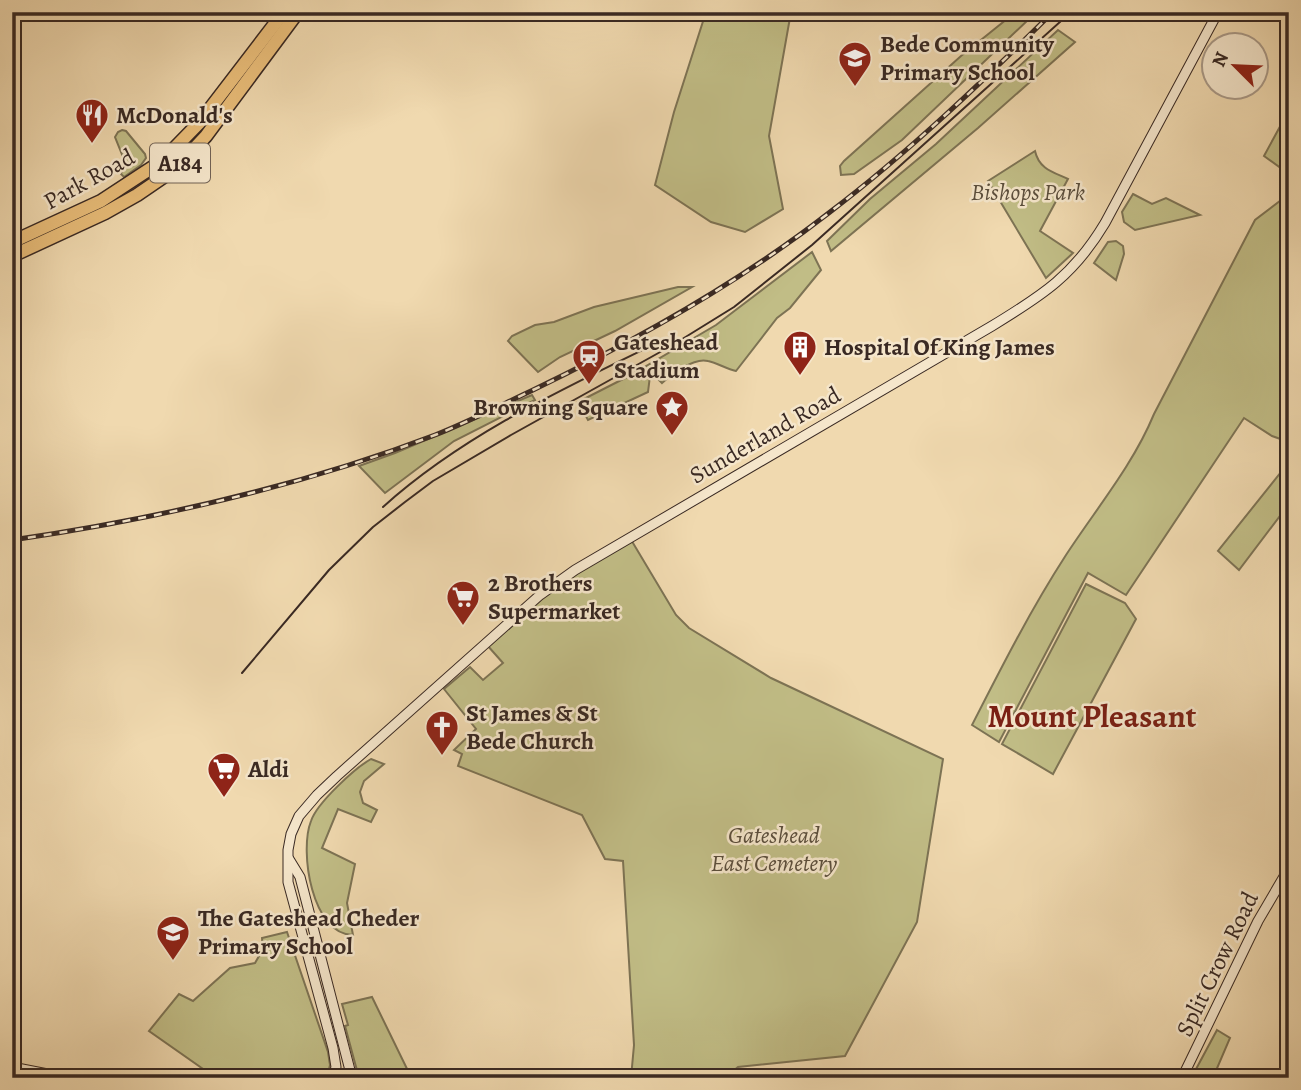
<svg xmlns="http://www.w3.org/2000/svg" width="1301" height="1090" viewBox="0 0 1301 1090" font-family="Alegreya,serif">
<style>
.green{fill:#c1bd86;stroke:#7d7354;stroke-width:2}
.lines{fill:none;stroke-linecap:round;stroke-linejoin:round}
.secondary-casing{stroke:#392923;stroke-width:11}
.highway-casing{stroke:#392923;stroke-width:15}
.secondary{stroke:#f5e6cb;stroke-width:9}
.highway{stroke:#e8bc78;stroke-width:12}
.tram{stroke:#392923;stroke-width:2}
.rail-casing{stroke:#392923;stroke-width:5}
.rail{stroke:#f5e6cb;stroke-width:2.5;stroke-dasharray:8;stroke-linecap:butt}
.labels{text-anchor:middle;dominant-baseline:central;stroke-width:5;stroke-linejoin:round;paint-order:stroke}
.shield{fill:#f5e6cb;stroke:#716255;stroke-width:2}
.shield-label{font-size:23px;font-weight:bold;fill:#392923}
.poi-label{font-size:24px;font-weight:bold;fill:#392923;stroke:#f5e6cb;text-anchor:start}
.street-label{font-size:24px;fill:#392923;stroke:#f5e6cb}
.park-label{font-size:24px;font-style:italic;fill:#5b4e3c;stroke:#f5e6cb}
.district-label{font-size:32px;font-weight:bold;fill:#7a1f14;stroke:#f5e6cb}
</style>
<rect width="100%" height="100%" fill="#f0d9af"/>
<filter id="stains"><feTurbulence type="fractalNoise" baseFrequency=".00286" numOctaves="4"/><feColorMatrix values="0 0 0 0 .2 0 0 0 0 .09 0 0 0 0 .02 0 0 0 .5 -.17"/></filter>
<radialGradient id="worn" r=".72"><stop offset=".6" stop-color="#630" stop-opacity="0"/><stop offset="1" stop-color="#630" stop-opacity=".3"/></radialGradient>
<g class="green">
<polygon points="706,12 791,12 769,136 783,209 745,232 711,222 655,185 674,112"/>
<polygon points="1007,19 1029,19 902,140 854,174 841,175 840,166 844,161 961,56"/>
<polygon points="1058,30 1075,42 978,128 831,251 827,241 870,199 936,144"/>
<polygon points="1289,110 1289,174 1264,156"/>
<polygon points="122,130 126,131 145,154 146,158 141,165 124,177 121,174 125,162 115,137 118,132"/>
<path d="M1035,151C1039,169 1053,172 1068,179L1040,231L1073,253L1046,278L988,181Z"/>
<polygon points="1133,194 1152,204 1166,198 1200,215 1135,230 1124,222 1122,212"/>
<path d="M1289,194V442L1272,436L1244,418L1126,595L1088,573L999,742L972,725C1001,668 1031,609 1066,555C1096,509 1133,465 1154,414L1255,220Z"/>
<polygon points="1116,241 1123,246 1124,254 1116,280 1094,263 1108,242"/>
<path d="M812,252L821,270L790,308L777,318L736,371C726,369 718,363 708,361C694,357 672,374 662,383L655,376H650L648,392L588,420L578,402L629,376L716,325Z"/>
<polygon points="678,287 692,287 615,331 560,357 538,372 508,341 512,336 535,325 554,322 594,307"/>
<polygon points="532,395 535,400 454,441 385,493 359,466 395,453"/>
<polygon points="1289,462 1289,504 1239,570 1218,551"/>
<polygon points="630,538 676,615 689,628 771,678 943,759 917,922 845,1056 738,1067 732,1072 730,1078 631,1078 634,1045 623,861 605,859 582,815 458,766 462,754 454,750 476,729 444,689 470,667 483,680 503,663 487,645 542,596"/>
<polygon points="1086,584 1125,603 1136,619 1053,774 1002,744"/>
<path d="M371,759L384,764L364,781L360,792L363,803L377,810L371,822L338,809L322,848L355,864L347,903L353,935C312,935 299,851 311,821C317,803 355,768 371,759Z"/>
<polygon points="287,932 328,1052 330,1065 327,1078 216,1078 149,1031 179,994 193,1001 230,968 255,963 263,949 262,938"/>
<polygon points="372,997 410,1075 416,1078 359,1078 345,1026 348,1025 342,1004"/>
<polygon points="1217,1030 1230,1038 1215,1073 1199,1074 1195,1071"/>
</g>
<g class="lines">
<defs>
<g id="secondary">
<polyline points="289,859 300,877 352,1078"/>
<polyline points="12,1067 68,1078"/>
<path d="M333,1078L336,1067L333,1048L288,882V850L291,834L299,816L317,795L337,776L540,595L575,570L992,326C1043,295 1074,275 1105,223L1218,12"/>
<polyline points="1182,1078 1258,921 1289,868"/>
</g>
<g id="highway">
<polyline points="12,242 101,201 162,161 199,123 284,12"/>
<polyline points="12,256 105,213 137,195 175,169 206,136 298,12"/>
</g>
</defs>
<use href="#secondary" class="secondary-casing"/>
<use href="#highway" class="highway-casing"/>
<use href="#secondary" class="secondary"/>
<use href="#highway" class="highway"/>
<g class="tram">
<path d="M383,507C465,433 569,386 667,338"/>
<polyline points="242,673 329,570 373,527 405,502 433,481 511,435 671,346 734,307 812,245 1071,12"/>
</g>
<defs>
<path id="rail" d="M12,540C157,519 299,487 435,435C468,422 501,405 533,390C637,340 739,283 830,212C909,152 982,82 1053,12"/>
</defs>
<use href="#rail" class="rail-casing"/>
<use href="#rail" class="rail"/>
</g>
<defs>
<symbol id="school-pin" viewBox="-11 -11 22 30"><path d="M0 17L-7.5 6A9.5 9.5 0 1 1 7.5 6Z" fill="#8f2418" stroke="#f5e6cb"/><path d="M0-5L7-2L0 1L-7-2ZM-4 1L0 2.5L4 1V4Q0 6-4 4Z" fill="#fff"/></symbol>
<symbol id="restaurant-pin" viewBox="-11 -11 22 30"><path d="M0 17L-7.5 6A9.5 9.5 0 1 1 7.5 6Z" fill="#8f2418" stroke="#f5e6cb"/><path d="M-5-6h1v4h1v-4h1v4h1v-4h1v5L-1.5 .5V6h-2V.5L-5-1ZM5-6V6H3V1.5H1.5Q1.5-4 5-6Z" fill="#fff"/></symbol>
<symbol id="building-pin" viewBox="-11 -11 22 30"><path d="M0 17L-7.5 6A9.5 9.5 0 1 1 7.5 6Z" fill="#8f2418" stroke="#f5e6cb"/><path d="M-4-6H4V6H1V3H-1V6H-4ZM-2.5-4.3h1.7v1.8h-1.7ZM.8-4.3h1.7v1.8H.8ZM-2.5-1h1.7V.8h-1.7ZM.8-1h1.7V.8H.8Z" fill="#fff"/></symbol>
<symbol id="station-pin" viewBox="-11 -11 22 30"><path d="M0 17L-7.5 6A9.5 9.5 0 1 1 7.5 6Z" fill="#8f2418" stroke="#f5e6cb"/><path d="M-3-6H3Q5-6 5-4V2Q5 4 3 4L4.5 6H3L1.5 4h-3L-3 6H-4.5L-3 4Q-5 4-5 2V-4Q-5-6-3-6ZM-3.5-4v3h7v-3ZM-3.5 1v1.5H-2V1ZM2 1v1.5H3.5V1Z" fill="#fff"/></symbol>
<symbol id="sight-pin" viewBox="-11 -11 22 30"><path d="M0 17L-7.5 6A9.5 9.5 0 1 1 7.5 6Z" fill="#8f2418" stroke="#f5e6cb"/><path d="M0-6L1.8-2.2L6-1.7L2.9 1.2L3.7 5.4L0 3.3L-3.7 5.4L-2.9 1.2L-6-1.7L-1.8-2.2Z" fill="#fff"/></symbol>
<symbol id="supermarket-pin" viewBox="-11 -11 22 30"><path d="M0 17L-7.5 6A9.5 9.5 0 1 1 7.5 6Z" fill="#8f2418" stroke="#f5e6cb"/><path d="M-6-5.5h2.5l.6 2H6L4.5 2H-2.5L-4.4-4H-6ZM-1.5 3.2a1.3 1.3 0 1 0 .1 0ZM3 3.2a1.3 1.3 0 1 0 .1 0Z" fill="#fff"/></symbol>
<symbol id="church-pin" viewBox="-11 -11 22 30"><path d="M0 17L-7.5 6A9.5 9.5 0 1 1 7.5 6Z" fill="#8f2418" stroke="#f5e6cb"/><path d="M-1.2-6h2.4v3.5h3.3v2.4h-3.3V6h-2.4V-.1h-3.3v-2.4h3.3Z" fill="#fff"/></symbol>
</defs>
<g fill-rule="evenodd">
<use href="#school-pin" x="836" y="39" width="38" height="52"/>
<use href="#restaurant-pin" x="73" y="96" width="38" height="52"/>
<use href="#building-pin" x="781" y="328" width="38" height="52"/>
<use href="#station-pin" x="570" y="337" width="38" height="52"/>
<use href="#sight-pin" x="653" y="388" width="38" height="52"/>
<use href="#supermarket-pin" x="444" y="578" width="38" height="52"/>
<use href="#church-pin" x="423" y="708" width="38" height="52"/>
<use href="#supermarket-pin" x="205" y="750" width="38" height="52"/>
<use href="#school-pin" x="154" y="913" width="38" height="52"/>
</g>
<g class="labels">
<rect class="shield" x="150" y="143.5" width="60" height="39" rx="5"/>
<g class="shield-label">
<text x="180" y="163">A184</text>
</g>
<g class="poi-label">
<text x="880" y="44">Bede Community<tspan x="880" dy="28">Primary School</tspan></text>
<text x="116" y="115">McDonald's</text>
<text x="614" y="342">Gateshead<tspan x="614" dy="28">Stadium</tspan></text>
<text x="824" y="347">Hospital Of King James</text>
<text x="648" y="407" text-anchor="end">Browning Square</text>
<text x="488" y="583">2 Brothers<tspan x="488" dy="28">Supermarket</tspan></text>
<text x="466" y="713">St James &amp; St<tspan x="466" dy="28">Bede Church</tspan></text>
<text x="248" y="769">Aldi</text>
<text x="198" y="918">The Gateshead Cheder<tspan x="198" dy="28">Primary School</tspan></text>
</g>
<g class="street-label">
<text transform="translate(89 179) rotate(-29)">Park Road</text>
<text transform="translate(765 435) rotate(-30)">Sunderland Road</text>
<text transform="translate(1217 964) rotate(-64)">Split Crow Road</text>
</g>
<g class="park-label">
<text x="1028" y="192">Bishops Park</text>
<text x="774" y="835">Gateshead<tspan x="774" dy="28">East Cemetery</tspan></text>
</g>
<g class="district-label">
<text x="1092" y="716">Mount Pleasant</text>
</g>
</g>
<rect width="1301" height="1090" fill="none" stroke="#f0d9af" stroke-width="42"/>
<rect x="14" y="14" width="1273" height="1062" fill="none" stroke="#392923" stroke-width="3.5"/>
<rect x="21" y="21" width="1259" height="1048" fill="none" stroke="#392923" stroke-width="2"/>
<g transform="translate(1235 66) rotate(294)"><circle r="33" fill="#f5e6cb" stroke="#aa9a88" stroke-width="2"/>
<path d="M0-5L12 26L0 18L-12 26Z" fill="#8f2418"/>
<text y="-10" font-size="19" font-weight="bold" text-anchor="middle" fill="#392923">N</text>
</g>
<rect width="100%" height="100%" filter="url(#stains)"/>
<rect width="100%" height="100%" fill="url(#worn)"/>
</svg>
